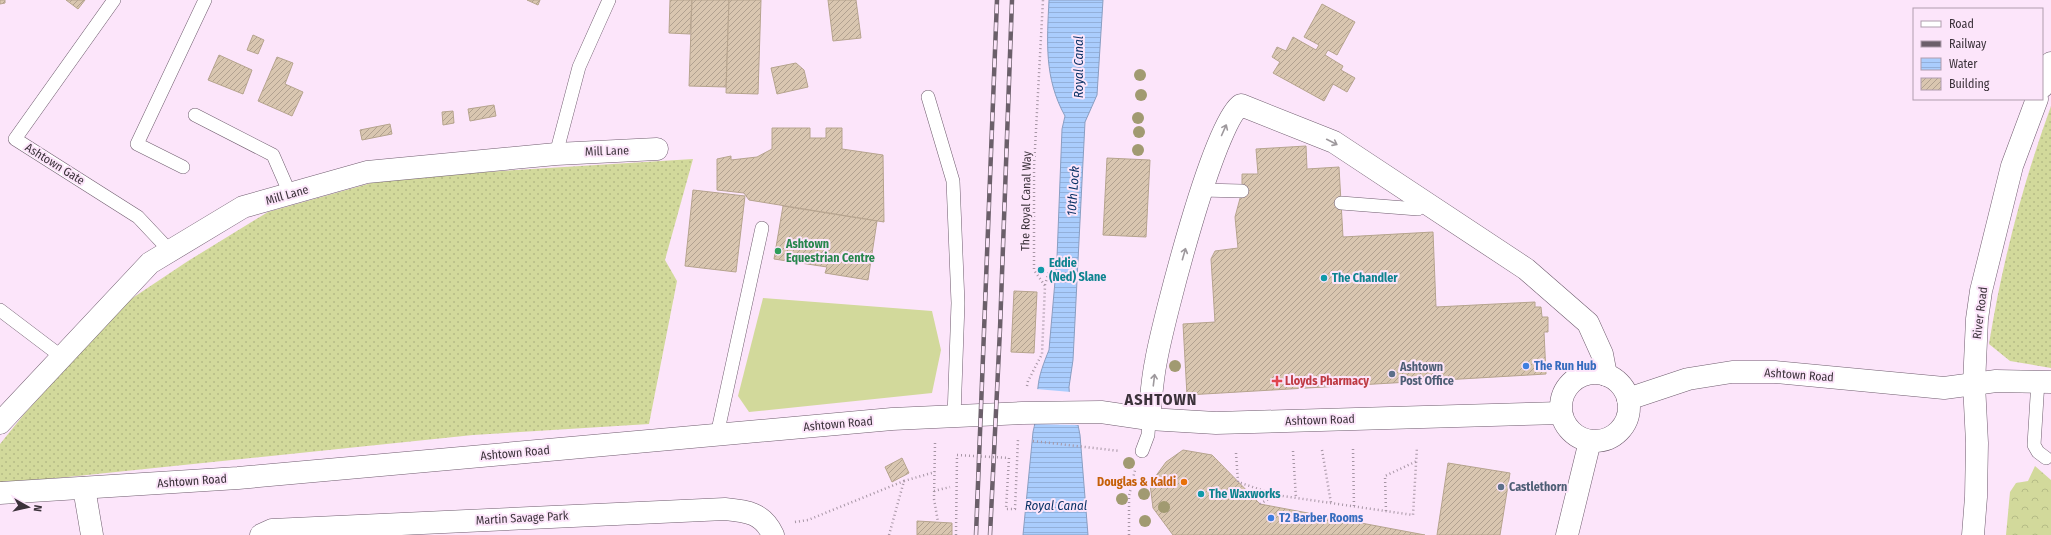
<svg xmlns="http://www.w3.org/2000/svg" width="2051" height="535" viewBox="0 0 2051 535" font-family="'Fira Sans Condensed',sans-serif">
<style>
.grass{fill:url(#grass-dots)}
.forest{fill:url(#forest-crowns)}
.garden{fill:#d2d99b}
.water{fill:url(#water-rules);stroke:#899ec2}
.pier{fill:#fce5fa}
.building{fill:url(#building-hatch);stroke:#b6a48e}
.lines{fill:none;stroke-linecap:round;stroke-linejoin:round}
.service-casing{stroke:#6f5c6e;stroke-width:14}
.minor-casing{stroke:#6f5c6e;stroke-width:23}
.tertiary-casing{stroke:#6f5c6e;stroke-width:23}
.secondary-casing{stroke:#6f5c6e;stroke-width:23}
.path{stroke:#a695a4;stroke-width:2.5;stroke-dasharray:1 3;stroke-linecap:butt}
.service{stroke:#fff;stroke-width:13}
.minor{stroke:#fff;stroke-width:22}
.tertiary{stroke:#fff;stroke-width:22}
.secondary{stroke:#fff;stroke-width:22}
.rail-casing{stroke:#6b5f6a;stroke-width:4.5}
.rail{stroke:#fce5fa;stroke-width:3;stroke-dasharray:9;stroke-linecap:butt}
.path-bridge{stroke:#a695a4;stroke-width:2.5;stroke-dasharray:1 3;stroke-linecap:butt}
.tree{fill:#a19a71}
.oneway{stroke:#9d989c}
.leisure-dot{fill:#2e9e5b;stroke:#fce5fa;stroke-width:1.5}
.culture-dot{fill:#0f9aa8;stroke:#fce5fa;stroke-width:1.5}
.shop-dot{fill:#3f7fe0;stroke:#fce5fa;stroke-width:1.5}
.service-dot{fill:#5c6f8a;stroke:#fce5fa;stroke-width:1.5}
.health-dot{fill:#e0444e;stroke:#fce5fa;stroke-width:1.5}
.food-dot{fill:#e8710a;stroke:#fce5fa;stroke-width:1.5}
.labels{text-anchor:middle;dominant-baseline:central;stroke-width:4;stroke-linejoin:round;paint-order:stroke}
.street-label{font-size:12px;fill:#3b323a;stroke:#fce5fa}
.leisure-label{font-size:12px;font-weight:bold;fill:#27864d;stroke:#fce5fa;text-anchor:start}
.culture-label{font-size:12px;font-weight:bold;fill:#0d838f;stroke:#fce5fa;text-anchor:start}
.shop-label{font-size:12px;font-weight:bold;fill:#366cbe;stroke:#fce5fa;text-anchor:start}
.service-label{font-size:12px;font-weight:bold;fill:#4e5e75;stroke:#fce5fa;text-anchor:start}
.health-label{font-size:12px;font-weight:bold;fill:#be3a42;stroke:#fce5fa;text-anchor:start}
.food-label{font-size:12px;font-weight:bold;fill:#c56008;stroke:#fce5fa;text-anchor:end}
.water-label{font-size:13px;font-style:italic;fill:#093266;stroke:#fce5fa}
.district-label{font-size:16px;font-weight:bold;letter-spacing:1px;fill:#3b323a;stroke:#fce5fa}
</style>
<defs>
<pattern id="grass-dots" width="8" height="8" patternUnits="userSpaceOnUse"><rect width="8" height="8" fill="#d2d99b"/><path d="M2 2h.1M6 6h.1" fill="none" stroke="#b5bb86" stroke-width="1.8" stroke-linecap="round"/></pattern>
<pattern id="forest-crowns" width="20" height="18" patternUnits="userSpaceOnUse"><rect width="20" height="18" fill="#d2d99b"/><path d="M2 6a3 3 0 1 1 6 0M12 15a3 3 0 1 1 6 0" fill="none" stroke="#b5bb86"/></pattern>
<pattern id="water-rules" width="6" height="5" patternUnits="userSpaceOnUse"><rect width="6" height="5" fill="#aacdfd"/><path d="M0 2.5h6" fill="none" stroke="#93b0da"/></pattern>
<pattern id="building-hatch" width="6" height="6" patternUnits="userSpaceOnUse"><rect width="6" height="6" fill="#d9c6b0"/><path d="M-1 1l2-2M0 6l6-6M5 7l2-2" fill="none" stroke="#b1a190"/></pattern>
</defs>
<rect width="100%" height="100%" fill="#fce5fa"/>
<g class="grass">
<path d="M2051,106V368L2010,361L1989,344C2002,263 2023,183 2051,106Z"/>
<polygon points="693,159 665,260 677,281 649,424 473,435 0,484 0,444 25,413 128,301 188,261 268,212 389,178"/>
</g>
<polygon class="forest" points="2035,466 2051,480 2051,535 2006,535 2010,492 2016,483 2028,481"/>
<polygon class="garden" points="763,298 932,311 941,350 932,393 749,412 738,396"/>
<path class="water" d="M1049,0H1103L1097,95L1085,122L1073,360L1069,387L1071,424L1078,425L1080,435L1088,535H1023L1033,432C1037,417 1036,403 1038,387C1039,375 1044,362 1049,350L1057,258L1062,129L1065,116C1044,78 1047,42 1049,0Z"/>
<polygon class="pier" points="1036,389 1071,392 1072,423 1078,423 1078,425 1033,424"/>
<g class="building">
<polygon points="0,0 5,0 5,3 0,4"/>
<polygon points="66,0 85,0 78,9"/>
<polygon points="527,0 540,0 538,5"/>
<polygon points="670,0 692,0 690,34 669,33"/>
<polygon points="692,0 729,0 726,87 689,86"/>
<polygon points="729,0 761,0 758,94 726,93"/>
<polygon points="828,0 856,0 861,38 833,41"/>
<polygon points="1322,4 1355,22 1337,55 1328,50 1325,55 1343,66 1341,70 1355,78 1347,92 1333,84 1324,101 1273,73 1280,62 1272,57 1277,47 1286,51 1293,37 1316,50 1319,45 1304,37"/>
<polygon points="253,35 264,40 258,54 247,50"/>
<polygon points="219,55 252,70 243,94 208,80"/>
<polygon points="277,57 293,63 285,84 303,92 292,116 258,101"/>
<polygon points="796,63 804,70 808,87 777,94 771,68"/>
<polygon points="494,105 496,116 470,121 468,109"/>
<polygon points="453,111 454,123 443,125 442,112"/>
<polygon points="390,124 392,134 362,140 360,130"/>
<polygon points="772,128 810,128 810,138 826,138 826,128 842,128 842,149 883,155 884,222 749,200 744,193 717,190 717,159 731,156 731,160 757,157 772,149"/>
<polygon points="1306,146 1307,169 1339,167 1343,237 1433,232 1436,307 1535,302 1535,307 1541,307 1542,317 1548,317 1548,332 1544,332 1546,374 1187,395 1183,324 1215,322 1211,259 1215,251 1238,248 1235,217 1242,191 1242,174 1258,174 1256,149"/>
<polygon points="1107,158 1150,160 1146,237 1103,235"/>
<polygon points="693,190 745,196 736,272 685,266"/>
<polygon points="783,206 877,221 868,280 825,273 827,267 774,259"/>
<polygon points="1014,291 1037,292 1034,353 1011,352"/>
<polygon points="1183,450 1212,455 1260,504 1425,535 1173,535 1153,508 1150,484 1166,462"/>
<polygon points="902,458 909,473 892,482 885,467"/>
<polygon points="1448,463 1510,473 1500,535 1437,535"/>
<polygon points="917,521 952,523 952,535 917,535"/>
</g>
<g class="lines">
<defs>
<g id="service">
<polyline points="114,0 15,139 138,217 170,251"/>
<polyline points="928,97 953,181 958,303 954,417"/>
<polyline points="195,115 273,155 290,194"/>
<polyline points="556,154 579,67 609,0"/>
<polyline points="183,167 137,144 205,0"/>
<polyline points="1201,190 1242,191"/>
<polyline points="1341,203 1418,209 1426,202"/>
<polyline points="0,310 62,357"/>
<polyline points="2038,381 2034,445 2038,452 2046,458"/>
<polyline points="717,435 762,228"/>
<polyline points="1142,451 1148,435 1149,419"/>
</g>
<g id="minor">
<polyline points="1974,384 1996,381 2051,382"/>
<path d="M1149,419C1151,400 1152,380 1156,361C1163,322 1214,121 1241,105L1334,142L1526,269L1588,323L1602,354L1606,375"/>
<polyline points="0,423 150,263 243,207 367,172 556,154 657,149"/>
<polyline points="84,488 92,535"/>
<path d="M261,535L272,530L725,509C747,511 763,513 773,535"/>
<polyline points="1567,535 1590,441"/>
</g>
<g id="tertiary">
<circle cx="1595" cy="407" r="34"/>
<polyline points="1628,399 1688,379 1732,372 1775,372 1944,388 1974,384"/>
<polyline points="0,493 238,478 892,419 1022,413 1101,412 1149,419 1216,423 1561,413"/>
</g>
<g id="secondary">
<polyline points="2042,87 2051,63"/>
<polyline points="1973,535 1976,497 1977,443 1974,384 1977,319 1981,291 2012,166 2037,99"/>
</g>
</defs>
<use href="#service" class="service-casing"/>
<use href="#minor" class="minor-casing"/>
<use href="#tertiary" class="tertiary-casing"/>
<use href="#secondary" class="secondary-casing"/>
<g class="path">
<polyline points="1045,285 1049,271"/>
<polyline points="1027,386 1028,381 1042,354 1045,286 1034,270 1034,167 1043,0"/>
<polyline points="1033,441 1120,451"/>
<polyline points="935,443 934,499 938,522"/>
<polyline points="1353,449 1354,507"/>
<polyline points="1322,450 1331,503"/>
<polyline points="1293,451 1296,498"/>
<polyline points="1236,453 1238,482 1276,495 1413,515 1417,447"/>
<polyline points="1009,458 1006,509 1015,509 1018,439"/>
<polyline points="1537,483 1553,486"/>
<polyline points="934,491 950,487"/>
<polyline points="1260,504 1275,495"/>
<polyline points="1386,511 1385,476 1417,461"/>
<polyline points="795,522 808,520 904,481"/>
<polyline points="889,535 904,481 935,472"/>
<polyline points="956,535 957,455"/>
<polyline points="1129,535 1129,496 1135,470"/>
</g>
<use href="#service" class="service"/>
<use href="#minor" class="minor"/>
<use href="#tertiary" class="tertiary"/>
<use href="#secondary" class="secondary"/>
<defs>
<g id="rail">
<polyline points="976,535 997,0"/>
<polyline points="990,535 1000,329 1012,0"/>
</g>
</defs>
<use href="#rail" class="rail-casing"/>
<use href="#rail" class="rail"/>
<polyline class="path-bridge" points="957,455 1009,458"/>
</g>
<g class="tree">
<circle cx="1140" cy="75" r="6"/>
<circle cx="1141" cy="95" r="6"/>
<circle cx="1138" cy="118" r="6"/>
<circle cx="1139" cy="132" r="6"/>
<circle cx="1138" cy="150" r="6"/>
<circle cx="1175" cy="366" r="6"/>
<circle cx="1129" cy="463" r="6"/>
<circle cx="1144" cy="494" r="6"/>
<circle cx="1122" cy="499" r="6"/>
<circle cx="1164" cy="507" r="6"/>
<circle cx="1145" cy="521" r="6"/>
</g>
<defs><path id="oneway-shaft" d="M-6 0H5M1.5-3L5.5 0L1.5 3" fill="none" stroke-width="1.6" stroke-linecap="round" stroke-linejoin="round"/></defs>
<g class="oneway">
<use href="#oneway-shaft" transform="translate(1224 130) rotate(-66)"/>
<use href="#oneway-shaft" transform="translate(1332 142) rotate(27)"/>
<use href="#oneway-shaft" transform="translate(1184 254) rotate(-74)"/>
<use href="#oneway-shaft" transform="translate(1154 380) rotate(-83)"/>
</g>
<circle class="leisure-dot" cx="778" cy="251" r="4"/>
<g class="culture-dot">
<circle cx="1041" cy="270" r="4"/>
<circle cx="1324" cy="278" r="4"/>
<circle cx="1201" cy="494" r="4"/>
</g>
<g class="shop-dot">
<circle cx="1526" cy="366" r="4"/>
<circle cx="1271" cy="518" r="4"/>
</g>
<g class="service-dot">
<circle cx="1392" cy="374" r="4"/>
<circle cx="1501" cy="487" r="4"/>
</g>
<path class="health-dot" d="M1275 375h4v4h4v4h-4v4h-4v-4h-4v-4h4z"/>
<circle class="food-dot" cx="1184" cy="482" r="4"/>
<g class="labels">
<g class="street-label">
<text transform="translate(607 151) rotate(-2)">Mill Lane</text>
<text transform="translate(55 164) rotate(32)">Ashtown Gate</text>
<text transform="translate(287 195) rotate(-16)">Mill Lane</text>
<text transform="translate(1026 201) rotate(-89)">The Royal Canal Way</text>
<text transform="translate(1980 313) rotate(-83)">River Road</text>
<text transform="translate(1799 375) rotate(4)">Ashtown Road</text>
<text transform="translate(1320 420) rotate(-2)">Ashtown Road</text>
<text transform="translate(838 424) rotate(-5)">Ashtown Road</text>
<text transform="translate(515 453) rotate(-5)">Ashtown Road</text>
<text transform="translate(192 481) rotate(-4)">Ashtown Road</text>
<text transform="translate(522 518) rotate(-3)">Martin Savage Park</text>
</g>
<g class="leisure-label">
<text x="786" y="244">Ashtown<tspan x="786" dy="14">Equestrian Centre</tspan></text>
</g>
<g class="culture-label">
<text x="1049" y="263">Eddie<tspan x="1049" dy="14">(Ned) Slane</tspan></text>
<text x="1332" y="278">The Chandler</text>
<text x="1209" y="494">The Waxworks</text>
</g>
<g class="shop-label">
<text x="1534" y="366">The Run Hub</text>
<text x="1279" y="518">T2 Barber Rooms</text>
</g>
<g class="service-label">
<text x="1400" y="367">Ashtown<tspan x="1400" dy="14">Post Office</tspan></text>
<text x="1509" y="487">Castlethorn</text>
</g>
<g class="health-label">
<text x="1285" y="381">Lloyds Pharmacy</text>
</g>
<g class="food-label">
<text x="1176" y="482">Douglas &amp; Kaldi</text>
</g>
<g class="water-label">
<text transform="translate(1078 67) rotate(-90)">Royal Canal</text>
<text transform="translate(1073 191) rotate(-86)">10th Lock</text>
<text x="1056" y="505">Royal Canal</text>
</g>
<g class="district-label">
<text x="1161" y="399">ASHTOWN</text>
</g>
</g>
<rect x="1913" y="8" width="130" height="92" fill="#fce5fa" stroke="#af9dad"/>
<rect x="1921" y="21" width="20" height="6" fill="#ffffff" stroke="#af9dad"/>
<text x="1949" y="28" font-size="12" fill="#3b323a">Road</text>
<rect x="1921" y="41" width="20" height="6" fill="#6b5f6a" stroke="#af9dad"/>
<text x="1949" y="48" font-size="12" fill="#3b323a">Railway</text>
<rect x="1921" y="58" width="20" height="12" fill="url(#water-rules)" stroke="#af9dad"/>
<text x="1949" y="68" font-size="12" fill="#3b323a">Water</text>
<rect x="1921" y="78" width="20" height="12" fill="url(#building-hatch)" stroke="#af9dad"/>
<text x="1949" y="88" font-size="12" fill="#3b323a">Building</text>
<g transform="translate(28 507) rotate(98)" stroke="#fce5fa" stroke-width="3" paint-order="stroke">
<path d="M0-3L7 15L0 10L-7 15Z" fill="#3b323a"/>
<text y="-6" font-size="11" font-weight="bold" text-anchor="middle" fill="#3b323a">N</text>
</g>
</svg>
